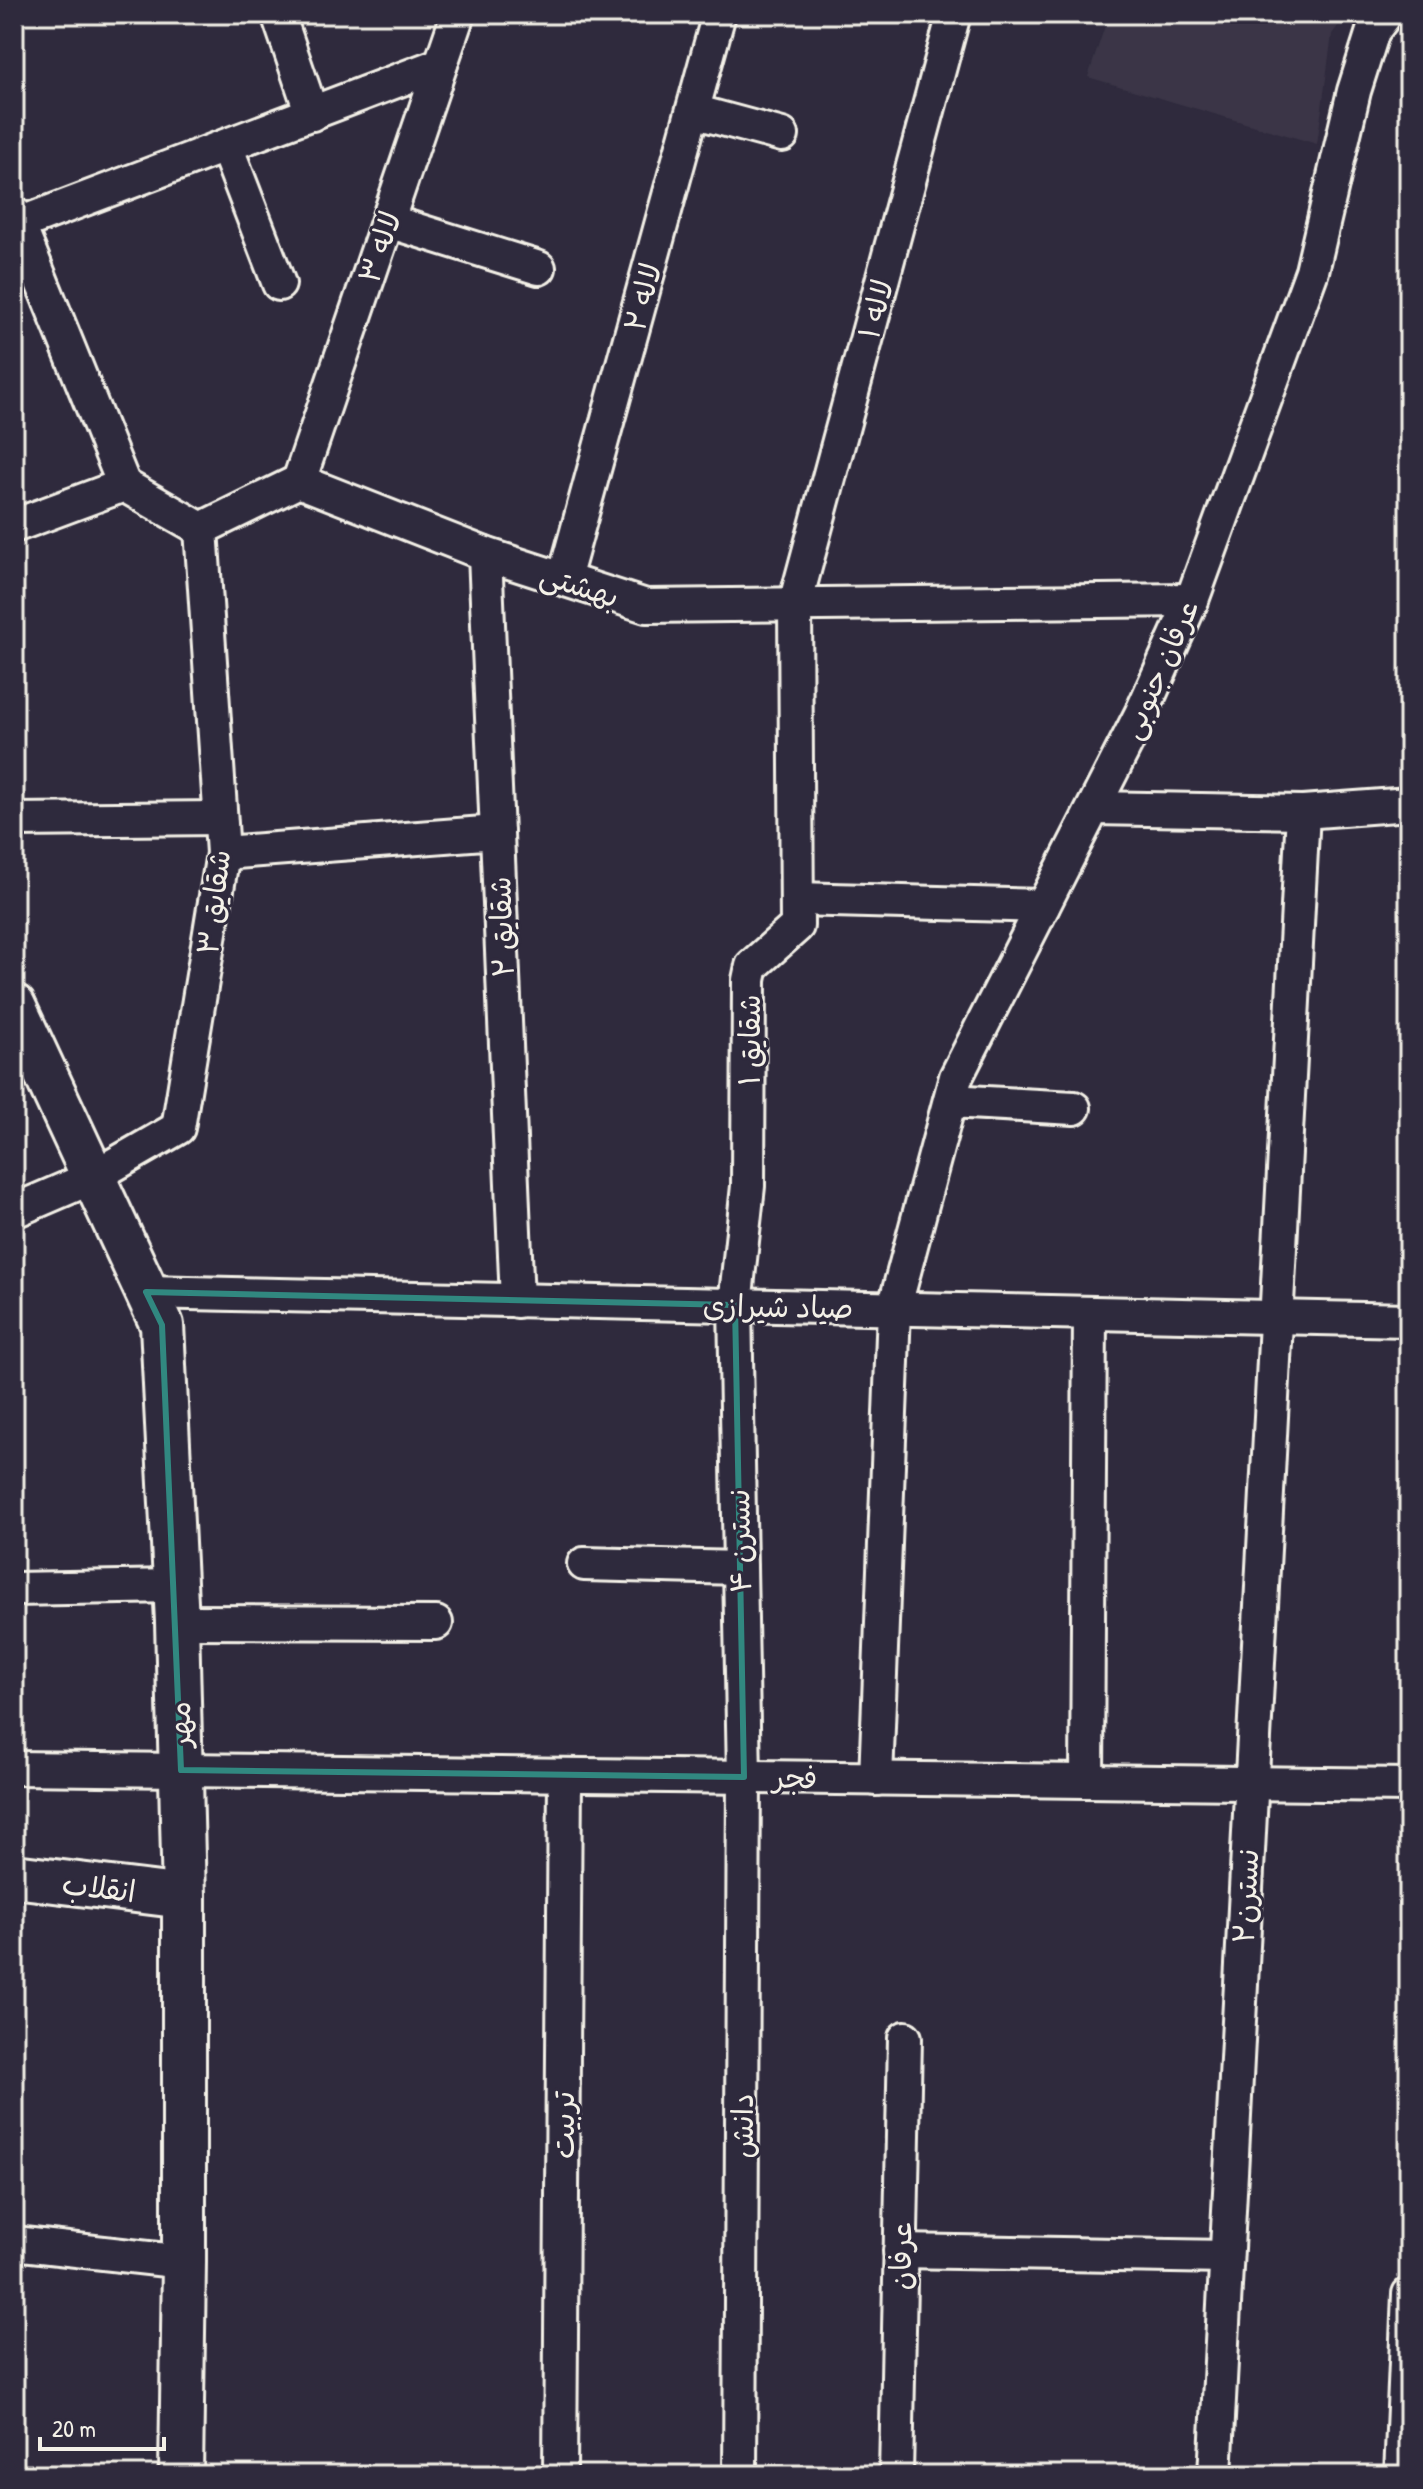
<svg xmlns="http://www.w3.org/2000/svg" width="1423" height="2489" viewBox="0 0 1423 2489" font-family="'Patrick Hand','Playpen Sans Arabic',sans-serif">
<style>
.built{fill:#3b3647}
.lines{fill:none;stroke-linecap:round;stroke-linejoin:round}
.minor-casing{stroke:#f4f1e8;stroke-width:38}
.tertiary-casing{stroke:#f4f1e8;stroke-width:48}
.minor{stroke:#2f2a3d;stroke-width:32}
.tertiary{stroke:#2f2a3d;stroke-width:42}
.marked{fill:none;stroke:#318880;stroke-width:6;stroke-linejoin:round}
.labels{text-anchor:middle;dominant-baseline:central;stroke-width:6;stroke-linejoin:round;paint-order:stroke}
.street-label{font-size:30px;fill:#f4f1e8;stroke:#2f2a3d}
</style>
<rect width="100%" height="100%" fill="#2f2a3d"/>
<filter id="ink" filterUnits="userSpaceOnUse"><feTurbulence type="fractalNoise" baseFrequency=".0125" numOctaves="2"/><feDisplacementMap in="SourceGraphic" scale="16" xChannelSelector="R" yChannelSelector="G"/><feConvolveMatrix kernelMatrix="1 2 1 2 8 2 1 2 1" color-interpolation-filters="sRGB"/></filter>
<g filter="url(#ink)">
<polygon class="built" points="1109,14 1347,14 1332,34 1317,144 1088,77"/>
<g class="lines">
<defs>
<g id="minor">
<polyline points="278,14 312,114"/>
<polyline points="693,111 782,135"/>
<polyline points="226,146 279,284"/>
<polyline points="14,213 124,485"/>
<polyline points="388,221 539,268"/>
<polyline points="19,224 441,64"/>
<polyline points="299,481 458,14"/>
<polyline points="14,526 124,485 201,529 299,481 485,554 646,606 1192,600"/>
<polyline points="485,554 517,1301"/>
<polyline points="564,579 719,14"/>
<polyline points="1094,808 1303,812 1409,804"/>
<polyline points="14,820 220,818"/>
<polyline points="223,853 497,832"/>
<polyline points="797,899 1043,906"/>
<polyline points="950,1101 1074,1108"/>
<polyline points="14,1211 93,1177 178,1128 223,853 201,529"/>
<polyline points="146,1292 1409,1320"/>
<polyline points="584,1564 740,1568"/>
<polyline points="14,1589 175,1586"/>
<polyline points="177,1622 436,1623"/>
<polyline points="14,1768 1409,1785"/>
<polyline points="876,1779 894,1309 956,1077 1141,714 1192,600 1312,271 1354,91 1373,31 1386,14"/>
<polyline points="1087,1781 1090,1313"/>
<polyline points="14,2243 184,2262"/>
<polyline points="900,2251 1226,2257"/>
<polyline points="560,2475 565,1775"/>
<polyline points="740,2475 744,1777 735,1305 748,1186 749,980 752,966 797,926 795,604 954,14"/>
<polyline points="896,2475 905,2038"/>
<polyline points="1215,2475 1303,812"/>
<polyline points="1401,2475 1409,2294"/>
</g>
<g id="tertiary">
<polyline points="14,1006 162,1325 177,1622 184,1897 184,2262 181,2475"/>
<polyline points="14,1876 184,1897"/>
</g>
</defs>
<use href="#minor" class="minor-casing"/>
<use href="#tertiary" class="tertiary-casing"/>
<use href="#minor" class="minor"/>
<use href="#tertiary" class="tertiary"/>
</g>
</g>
<path class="marked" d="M146,1292L735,1305L744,1777L181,1770L162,1325Z"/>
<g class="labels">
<g class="street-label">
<text transform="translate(379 247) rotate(-71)">لاله ۳</text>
<text transform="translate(642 297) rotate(-75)">لاله ۲</text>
<text transform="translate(875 309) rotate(-75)">لاله ۱</text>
<text transform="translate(580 585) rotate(18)">بهشتی</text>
<text transform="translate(1159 669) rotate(-66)">عرفان جنوبی</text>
<text transform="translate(213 902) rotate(-83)">شقایق ۳</text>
<text transform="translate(501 927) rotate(-92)">شقایق ۲</text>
<text transform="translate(749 1040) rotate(-90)">شقایق ۱</text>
<text transform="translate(778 1306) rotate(1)">صیاد شیرازی</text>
<text transform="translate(739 1541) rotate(-91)">نسترن ۴</text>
<text transform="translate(179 1724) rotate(-91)">مهر</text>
<text transform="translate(795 1777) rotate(1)">فجر</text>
<text transform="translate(99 1887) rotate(7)">انقلاب</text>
<text transform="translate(1245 1896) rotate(-87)">نسترن۲</text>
<text transform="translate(563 2125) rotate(-90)">تربیت</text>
<text transform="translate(742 2126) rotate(-90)">دانش</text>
<text transform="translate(900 2256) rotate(-89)">عرفان</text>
</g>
</g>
<rect width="1423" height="2489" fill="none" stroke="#2f2a3d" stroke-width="48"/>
<rect x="24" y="24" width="1375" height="2441" fill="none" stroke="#f4f1e8" stroke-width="3" filter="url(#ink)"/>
<path d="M40 2437v12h124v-12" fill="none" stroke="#f4f1e8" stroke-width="4"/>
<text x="52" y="2437" font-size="24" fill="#f4f1e8" stroke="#2f2a3d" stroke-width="6" paint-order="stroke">20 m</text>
</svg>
